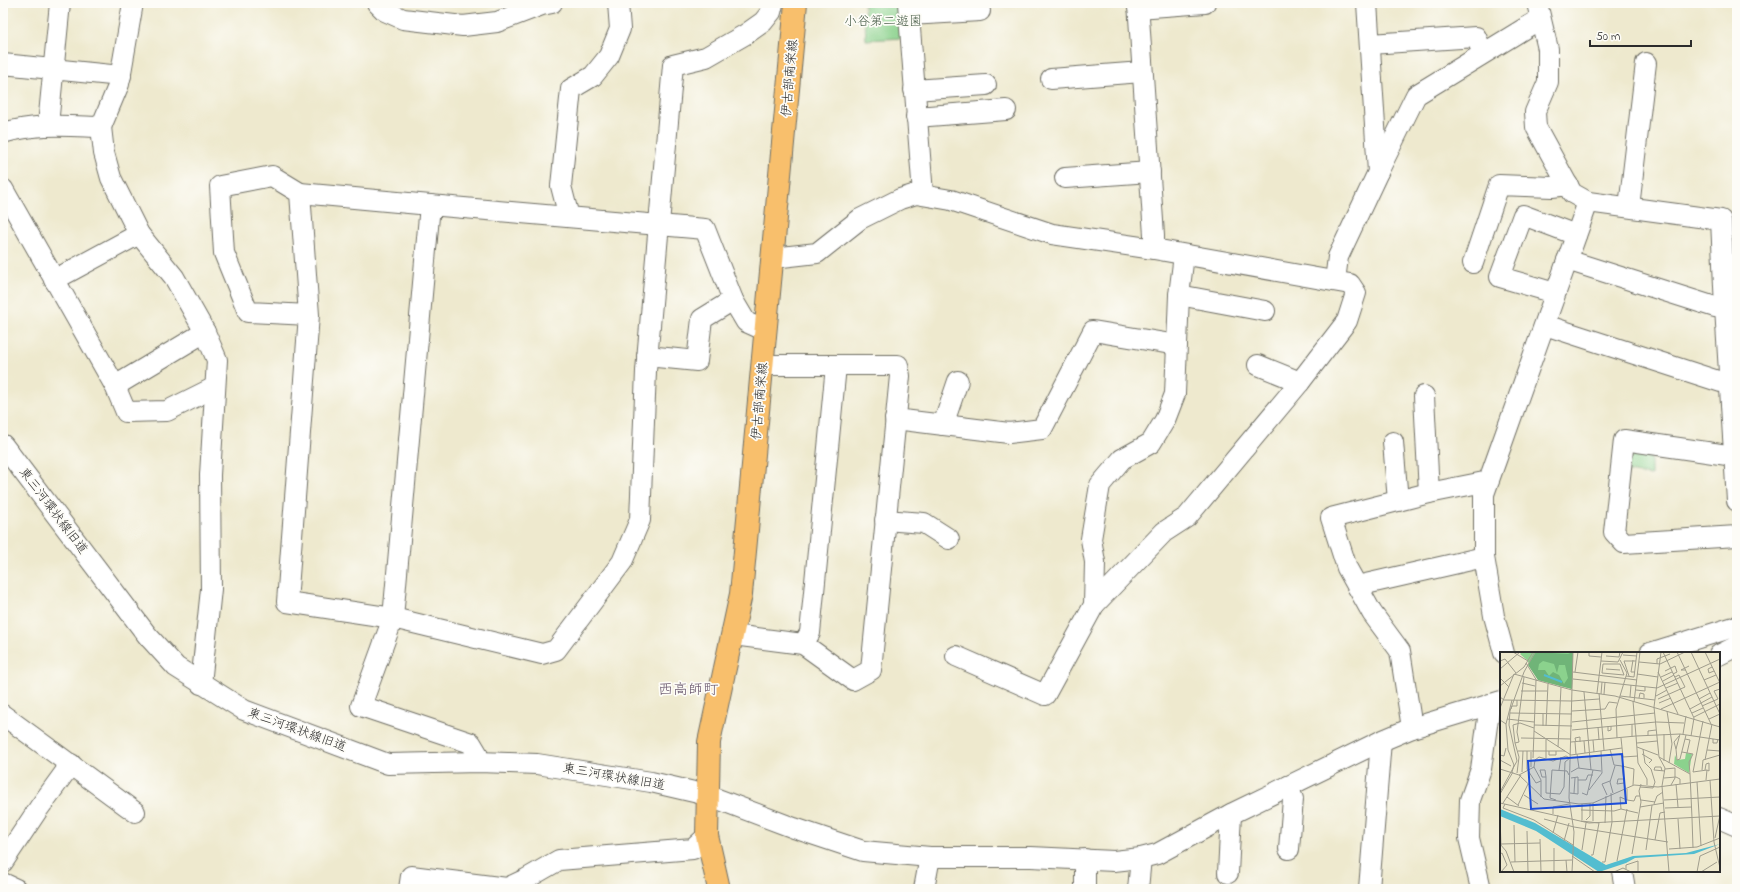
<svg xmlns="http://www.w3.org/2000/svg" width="1740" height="892" viewBox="0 0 1740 892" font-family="'Indie Flower','Klee One',sans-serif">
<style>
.green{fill:#8bd28d;stroke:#5b7e5c}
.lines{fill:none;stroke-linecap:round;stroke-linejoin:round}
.minor-casing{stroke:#6f6e64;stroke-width:22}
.major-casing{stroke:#6f6e64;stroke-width:24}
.minor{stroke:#fff;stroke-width:20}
.major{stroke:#f8bf6c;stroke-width:22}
.labels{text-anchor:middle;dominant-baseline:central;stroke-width:3.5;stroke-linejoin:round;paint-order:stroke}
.park-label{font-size:13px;fill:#485d48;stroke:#fdfcf7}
.street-label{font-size:13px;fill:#2b2b2b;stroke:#fdfcf7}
.quarter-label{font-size:15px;fill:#6a596f;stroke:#fdfcf7}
.inset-river{fill:none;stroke:#53bdd0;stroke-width:2}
.inset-road{fill:none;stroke:#a09d8d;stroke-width:1}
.view{fill:#1d4ed8;fill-opacity:0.15;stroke:#1d4ed8;stroke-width:2}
.inset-edge{fill:none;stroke:#2b2b2b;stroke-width:2}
</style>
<rect width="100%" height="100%" fill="#fdfcf7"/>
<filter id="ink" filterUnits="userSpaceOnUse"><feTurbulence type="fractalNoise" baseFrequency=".025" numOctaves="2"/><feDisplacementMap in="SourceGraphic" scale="8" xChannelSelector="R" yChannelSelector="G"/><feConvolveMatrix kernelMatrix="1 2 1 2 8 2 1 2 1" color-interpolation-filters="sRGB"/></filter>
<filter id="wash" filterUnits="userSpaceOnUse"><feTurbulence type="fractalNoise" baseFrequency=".012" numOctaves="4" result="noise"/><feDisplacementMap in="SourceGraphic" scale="16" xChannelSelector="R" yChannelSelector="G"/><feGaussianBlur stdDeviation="0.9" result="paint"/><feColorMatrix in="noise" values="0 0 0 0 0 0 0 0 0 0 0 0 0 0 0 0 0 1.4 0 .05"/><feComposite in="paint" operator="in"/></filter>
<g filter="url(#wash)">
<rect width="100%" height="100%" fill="#eee9ce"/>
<g class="green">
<polygon points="864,3 901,3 904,38 866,40"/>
<polygon points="1629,453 1651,458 1651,476 1628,472"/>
</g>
</g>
<g filter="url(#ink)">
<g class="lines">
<defs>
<g id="minor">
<polyline points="377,3 385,11 403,19 463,26 497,22 542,5 552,3"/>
<polyline points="908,3 923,194"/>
<polyline points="1138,3 1154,235 1154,249"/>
<polyline points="1537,3 1548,49 1548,82 1535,112 1536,127 1572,193 1588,202 1721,220 1725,308 1737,501"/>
<polyline points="1138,8 1205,3"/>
<polyline points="909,15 980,11"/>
<polyline points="1370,44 1476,37 1483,53"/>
<polyline points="3,64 121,76"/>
<polyline points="1051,79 1142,72"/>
<polyline points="914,90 986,85"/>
<polyline points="916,117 1006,110"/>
<polyline points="48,125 60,3"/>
<polyline points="101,127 104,153 111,178 139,234 174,277 205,332 217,360 210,475 211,589 201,684"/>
<path d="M3,133C38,123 66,126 101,127L119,84L133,3"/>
<polyline points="1378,172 1416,95 1540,19"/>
<polyline points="1065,178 1150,172"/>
<polyline points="3,189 115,386 126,412 167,411 215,387"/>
<polyline points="300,193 430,205"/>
<polyline points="1629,207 1646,63"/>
<polyline points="569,217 561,186 571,89 593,76 609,56 620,29 618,3"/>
<polyline points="773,258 817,253 860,219 900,199 916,194 951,200 1052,234 1154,249 1350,284 1356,293 1347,321 1300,382 1187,517 1164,532 1094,605"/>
<polyline points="1567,260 1715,307 1725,308"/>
<polyline points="1473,263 1499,185 1552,187 1568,185"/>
<polyline points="54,280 139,234"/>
<polyline points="1335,281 1338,257 1378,172 1367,3"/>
<polyline points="1555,293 1500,277 1523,215 1576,235"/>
<polyline points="1179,295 1265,311"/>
<polyline points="309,315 248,312 224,253 220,186 272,176 300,193 309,315 287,602 393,618 542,654 556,650 622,562 640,520 646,371 673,65 706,57 746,34 763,22 771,12 773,4"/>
<polyline points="1545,325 1721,382 1730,382"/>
<polyline points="647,356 697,361 702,319 733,300"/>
<polyline points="1258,365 1300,382"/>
<polyline points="115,386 205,332"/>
<polyline points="1424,396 1429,493"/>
<polyline points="895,419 1009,433 1042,429 1093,331 1177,345"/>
<polyline points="943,425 958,381"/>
<polyline points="1393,442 1398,501"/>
<polyline points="3,445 147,635 176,667 244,710 388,764 479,762 537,764 651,782 707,795 794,828 863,851 930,857 1031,857 1114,861 1141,858 1157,854 1231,814 1381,741 1412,728 1501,701"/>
<polyline points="1734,456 1624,440 1614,532 1624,543 1737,536"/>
<polyline points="885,520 924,523 949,539"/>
<polyline points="1357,586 1484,557"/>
<polyline points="733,635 803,644 853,680 871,670 900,376 898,365 763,365"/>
<polyline points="803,644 810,633 836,366"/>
<polyline points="1504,653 1494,616 1484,557 1484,494 1588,202"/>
<polyline points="1650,653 1737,626"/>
<polyline points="1719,655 1737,646"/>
<polyline points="956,656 1045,695 1094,605 1095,562 1091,539 1100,485 1122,459 1151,443 1165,420 1175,394 1179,295 1184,255"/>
<polyline points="3,715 135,812"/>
<polyline points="1412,728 1400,651 1372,613 1347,568 1331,518 1429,493 1489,481"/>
<polyline points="479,762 477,753 471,743 361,706 393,618 430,205 705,229 733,300 746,322 766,331"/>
<polyline points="1288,786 1293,799 1289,849"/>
<polyline points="1719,818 1737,826"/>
<polyline points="1085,859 1085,889"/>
<polyline points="3,862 39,808 71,764"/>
<polyline points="1622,871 1625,889"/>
<polyline points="1228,873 1231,814"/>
<polyline points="3,883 16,889"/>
<polyline points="409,889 411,876 507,888 526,879 559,860 693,849 707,836"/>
<polyline points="924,889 930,857"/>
<polyline points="1138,889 1141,858"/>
<polyline points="1369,889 1381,741"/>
<polyline points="1481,889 1469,838 1470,800 1481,769 1490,704"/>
</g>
<polyline id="major" points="719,889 707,836 709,742 741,594 796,3"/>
</defs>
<use href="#minor" class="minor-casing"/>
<use href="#major" class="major-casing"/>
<use href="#minor" class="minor"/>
<use href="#major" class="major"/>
</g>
</g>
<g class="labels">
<g class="park-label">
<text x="883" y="21">小谷第二遊園</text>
</g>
<g class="street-label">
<text transform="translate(790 78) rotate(-85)">伊古部南栄線</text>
<text transform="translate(760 401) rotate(-85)">伊古部南栄線</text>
<text transform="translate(53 511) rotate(53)">東三河環状線旧道</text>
<text transform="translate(297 730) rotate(20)">東三河環状線旧道</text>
<text transform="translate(614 777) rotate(10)">東三河環状線旧道</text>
</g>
<g class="quarter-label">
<text x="688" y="690">西高師町</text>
</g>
</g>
<g transform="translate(1500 652)">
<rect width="220" height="220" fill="#eee9ce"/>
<path d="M22,0H73L72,37L38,28L27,8L20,2ZM186,101L192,102L189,121L174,112L175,103L177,108L185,107Z" fill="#8bd28d"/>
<path d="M36,0L68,2L73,0L72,37L38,28L28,13ZM43,9L54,12L57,21L59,13H65L68,26L64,32L59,23L53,20L49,24L45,18H38L39,12Z" fill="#70b478" fill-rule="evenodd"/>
<path d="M0,157L35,171L106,213L133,204L186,201L220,192L194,202L135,206L126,211L99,220L36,179L0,164Z" fill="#53bdd0"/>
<path class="inset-river" d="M44,23L62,30"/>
<path class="inset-road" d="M13,0L28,9M89,0V4L101,5M161,0L154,55L159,105L165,116L162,134L169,220M163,0L194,66L191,84M177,0L211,72M191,0L220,62M205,0L220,31M123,3L137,4M106,4L119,5L120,0M133,8L131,20H135M0,9L5,7L16,21M101,9L118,10L123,0M139,10L160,12L185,0M26,11L37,29M103,12H120L124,23L102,21ZM157,12V7L170,2M212,15L208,17L209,21L214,19M0,17L20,0M106,17L120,18M186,18H181L189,14M165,19L175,14L177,20L173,22M73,20L137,28M75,20L78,0M158,20L178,62M137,22L158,25M126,24L134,25L137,0M129,24L124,9H136M161,25L172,20M0,26L9,35M73,27L157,36L220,7M204,28L216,23M163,29L174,23M22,31L35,34M0,34L24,15L33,0M166,36L178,31M136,38L145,39V35M21,39H47M84,40L91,118M97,41L102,0M99,41L104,98M101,42L102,30M104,42L105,30M120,44L155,48M156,44L167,38M0,45L4,48L72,49M130,45L131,33M139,46L140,41L144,42V46M158,47L185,35L179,23L175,25M199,47L210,41M72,49L99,47M133,49L136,84L180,82L220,88M134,50L140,0M159,51L171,46M202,54L218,47L214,39L220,37M0,56L14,22L72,38L115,44L220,75M11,57L12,54H17V48M161,57L220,30M190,57L212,45M72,59L105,57L109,50L117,51M167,59L172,92L169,111M10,61L72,62M192,61L203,56M194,65L220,52M7,67L34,70M209,67L220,62M0,68L6,72L12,48M203,69L193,120L207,118L206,128M72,70L155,61M6,72L8,98L14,113L12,120M132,72V85M34,73L72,74M43,74V61M46,74L48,32M108,74V79L111,78V74M98,75L99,88M72,78L156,70L184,71M34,79L71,103M164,82V109M180,82L176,97L177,108L180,107L186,83M183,82L186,64M148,83V79L156,78M21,86L71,87M117,86L116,57L127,21L120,8M121,86L123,105L138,104M185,87L190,88L187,101M213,87V91H217L218,87M93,88L94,100M84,89L85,101M71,90L136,84L138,111L147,127V133M75,90L76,102M76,90L75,86L80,85V90M15,91L13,73L20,71L34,76M137,91L157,89M58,95L61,35M137,95L158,103M110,97L114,113L122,114L125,136M176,97L174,90L179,84M207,98L220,99M18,99H65M27,99V117L36,131L41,129M49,99V103H56V99M182,100L193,102L189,110L190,122M77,102L79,116M142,102L152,108L149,111M0,103L4,104L6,96M71,103L122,96M90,105L102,103M159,105L190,122L192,166M33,106L36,28M46,106V87M0,108L11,114M205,108L212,72M122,114L134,117L133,133M31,115V100M34,115L41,128V145M0,117L19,123L44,147L79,152L93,151L134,133L158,135L220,127M165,117L175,116V126L171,133M59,118L61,105M202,118L203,108L220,103M205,118L206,112L209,111V119L207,118M162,119L161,115H155L154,118L165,119M22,120L23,99M71,120L78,116L101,119M17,121L19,105L15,91L19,90L17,80L24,25M19,123L34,115L35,108L39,105L53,109L66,104L70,106M46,125H42L40,118H45L46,125V141L60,142L64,135L65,110L70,106M164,126L176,125L180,127V132M124,127H118L117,132L124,131M78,128H86L88,123H93M210,128L214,190L220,216M197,130L201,194M176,132L178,155M140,135L153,136L155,130L151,117L145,111L143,97M89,138L102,121L101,99M0,140L17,109L9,73L10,59L24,20L35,0M70,141L78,142V125L71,126M74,141L75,126M82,141L87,143L93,118M113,141L110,130L115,114M0,142L13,120M24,143L38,152M107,143L102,132L110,129M7,145L19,154M56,148L50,146L52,118L67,119L69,123M127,148L134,149L136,144H140M141,148L155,150M164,148L220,145M0,151L89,171L220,164M3,151L21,123M5,152L3,156L34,168L73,193M82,152V168M154,152L157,144L163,140M18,153L28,132M140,155L164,151M165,156L192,155M121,157L120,145L127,148V137M81,158L114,159L121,157L138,161M53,162V155L69,152M0,166L1,193M192,166L193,196M44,167L74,175L168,190M178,167L180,197M86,168L90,164V151M81,169L99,171L93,203H91M93,169V151M105,171L106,144M14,173L15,210M27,179L28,220M53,181L58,163M215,186L220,163M40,187L41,220M155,188L160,161L165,160M64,189L69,171M0,192L6,199L14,220M1,192L40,191M54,196V220M169,197L197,195L220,186M82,198L86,171M146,198L152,153M0,202L2,201L7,213L1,220M132,202L141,150L139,139L141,132M72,204L95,220M66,208L67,220M117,209L127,157M11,210L72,208M102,210H105L112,170L111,141M126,217V213L138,209V220M72,220L74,180L69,146L73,0M114,220L123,216L131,220M197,220L200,204L220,195M201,220L217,210"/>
<path class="view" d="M122,102L126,151L31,157L28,109Z"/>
<rect width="220" height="220" class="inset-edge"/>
</g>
<rect width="1740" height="892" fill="none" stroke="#fdfcf7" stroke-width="16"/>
<path d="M1590 40v6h101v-6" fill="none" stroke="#2b2b2b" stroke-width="2"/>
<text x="1596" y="40" font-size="12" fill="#2b2b2b" stroke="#fdfcf7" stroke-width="3" paint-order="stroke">50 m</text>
</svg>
